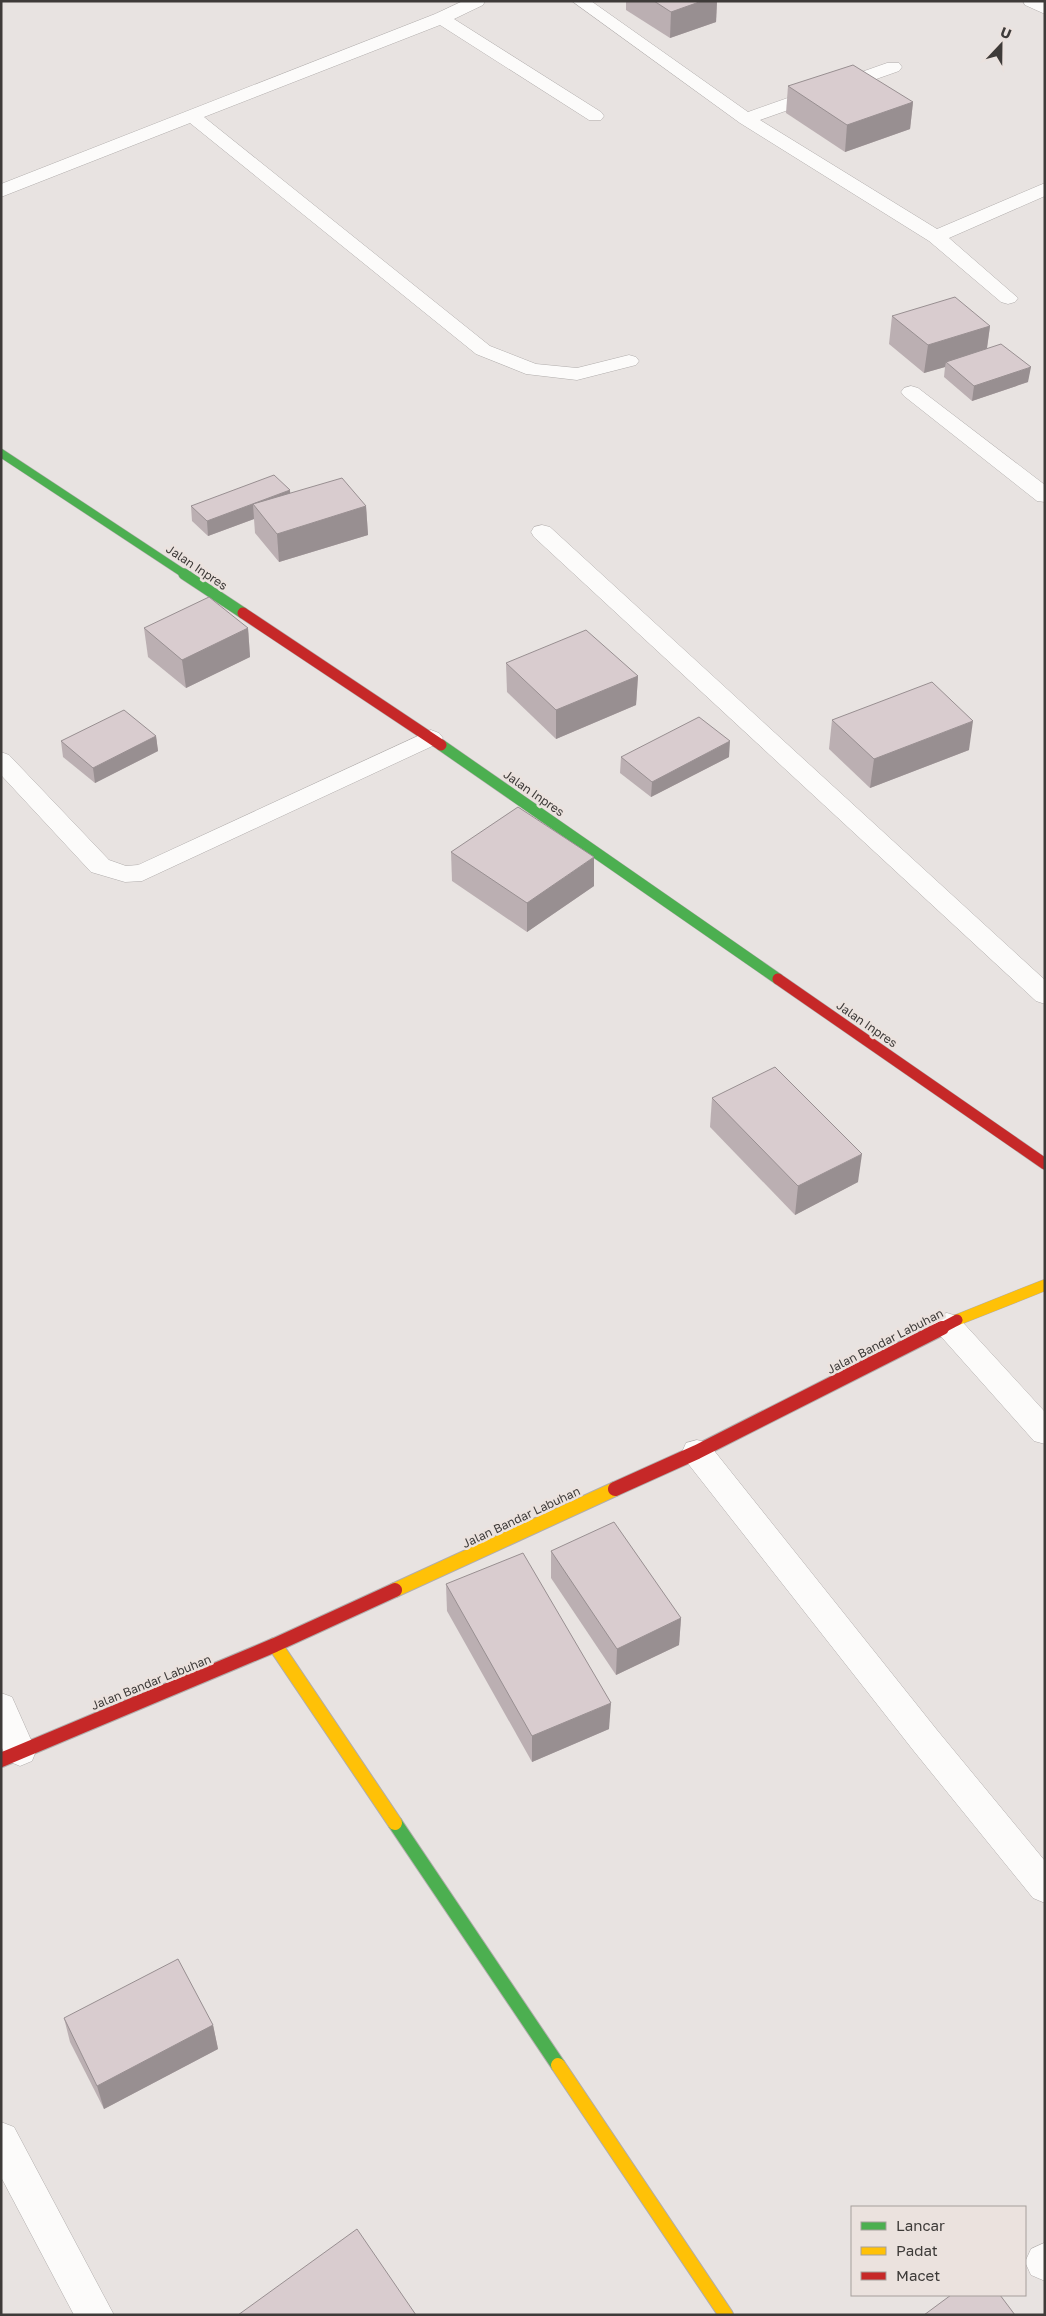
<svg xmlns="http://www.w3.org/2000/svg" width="1046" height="2316" viewBox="0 0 1046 2316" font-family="'Golos Text',sans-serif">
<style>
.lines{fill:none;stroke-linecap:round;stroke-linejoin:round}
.lane-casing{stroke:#b1adac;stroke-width:1}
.street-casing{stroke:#b1adac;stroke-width:1}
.fast-far2-casing{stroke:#b1adac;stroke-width:9}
.fast-far1-casing{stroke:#b1adac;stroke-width:12}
.fast-casing{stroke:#b1adac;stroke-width:16}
.slow-far1-casing{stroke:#b1adac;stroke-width:12}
.slow-casing{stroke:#b1adac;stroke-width:16}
.jam-far1-casing{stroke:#b1adac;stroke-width:12}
.jam-casing{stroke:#b1adac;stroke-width:16}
.lane{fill:#fcfbfa;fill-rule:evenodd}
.street{fill:#fcfbfa;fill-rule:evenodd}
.fast-far2{stroke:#4caf50;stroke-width:8}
.fast-far1{stroke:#4caf50;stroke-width:11}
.fast{stroke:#4caf50;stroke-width:14}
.slow-far1{stroke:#ffc107;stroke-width:11}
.slow{stroke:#ffc107;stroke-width:14}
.jam-far1{stroke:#c62828;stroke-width:11}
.jam{stroke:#c62828;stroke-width:14}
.wall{fill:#bbafb2}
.shaded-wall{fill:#988f91}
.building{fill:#d9cccf;stroke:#988f91}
.labels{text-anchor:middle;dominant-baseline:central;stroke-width:5;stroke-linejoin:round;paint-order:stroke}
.street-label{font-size:12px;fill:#3e3b39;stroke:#ebe2de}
</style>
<rect width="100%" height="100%" fill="#e8e3e1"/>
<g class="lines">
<defs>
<polygon id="lane" points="1,1693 12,1697 36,1751 32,1761 20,1766 8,1761 1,1746"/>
<g id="street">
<polygon points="463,1 485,1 483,5 454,19 601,112 604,116 601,120 589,120 440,25 204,117 490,346 536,364 577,368 629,355 636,357 639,361 636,365 577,380 526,374 476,354 190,123 1,197 1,184 435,14"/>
<polygon points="572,1 591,1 748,112 887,63 899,63 902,67 899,71 760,120 937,229 1045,183 1045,196 949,238 1018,298 1015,302 1008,304 1001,302 929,241 740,123"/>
<polygon points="1023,1 1045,2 1045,14 1025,5"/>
<polygon points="911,386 918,388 1045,485 1045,502 1037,501 904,396 901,392 904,388"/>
<polygon points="542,525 550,527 1045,980 1045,1004 1036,1001 534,537 531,532 534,527"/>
<polygon points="431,730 439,733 443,738 439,743 142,881 125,882 91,872 1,775 1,752 9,755 109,860 126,866 138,865"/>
<polygon points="947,1313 957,1316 1045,1412 1045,1444 1034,1441 937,1332 932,1324 937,1316"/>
<polygon points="697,1440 708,1443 937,1730 1045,1861 1045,1903 1033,1898 913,1750 686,1461 682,1452 686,1443"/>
<polygon points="1,2122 14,2127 114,2315 74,2315 1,2177"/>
<polygon points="1044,2243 1045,2243 1045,2281 1031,2275 1025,2262 1031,2249"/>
</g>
<polyline id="fast-far2" points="1,453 186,575"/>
<g id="fast-far1">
<polyline points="184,574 243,613"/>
<polyline points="441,745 778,979"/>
</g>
<polyline id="fast" points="395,1823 558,2065"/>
<polyline id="slow-far1" points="957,1320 1045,1285"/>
<g id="slow">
<polyline points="395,1590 615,1489"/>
<polyline points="275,1645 395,1823"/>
<polyline points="558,2065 726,2315"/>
</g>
<g id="jam-far1">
<polyline points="243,613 441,745"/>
<polyline points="778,979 1045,1164"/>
<polyline points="940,1329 957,1320"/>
</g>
<g id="jam">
<polyline points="615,1489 697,1452 942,1328"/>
<polyline points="1,1760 275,1645 395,1590"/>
</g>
</defs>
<use href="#lane" class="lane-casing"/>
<use href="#street" class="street-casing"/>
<use href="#fast-far2" class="fast-far2-casing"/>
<use href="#fast-far1" class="fast-far1-casing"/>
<use href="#fast" class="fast-casing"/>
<use href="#slow-far1" class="slow-far1-casing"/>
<use href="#slow" class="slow-casing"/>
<use href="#jam-far1" class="jam-far1-casing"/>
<use href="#jam" class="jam-casing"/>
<use href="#lane" class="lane"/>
<use href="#street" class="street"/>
<use href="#fast-far2" class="fast-far2"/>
<use href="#fast-far1" class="fast-far1"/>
<use href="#fast" class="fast"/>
<use href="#slow-far1" class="slow-far1"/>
<use href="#slow" class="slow"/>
<use href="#jam-far1" class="jam-far1"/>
<use href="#jam" class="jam"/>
</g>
<g class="wall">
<polygon points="626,1 717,1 716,22 670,38 626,10"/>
<polygon points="788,86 913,102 910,129 845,152 786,113"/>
<polygon points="892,316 990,326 987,349 1028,382 972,401 944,377 945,367 924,373 889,344"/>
<polygon points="290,490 290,493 366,506 368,535 279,562 255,533 254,519 208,536 192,521 191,506"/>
<polygon points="144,628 248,628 250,657 186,688 148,657"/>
<polygon points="506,663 638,676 636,705 556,739 507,692"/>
<polygon points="832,720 969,750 870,788 829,749"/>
<polygon points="156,736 158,751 95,783 63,757 61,741"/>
<polygon points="621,757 729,757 651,797 620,773"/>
<polygon points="451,852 594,886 527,932 452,881"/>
<polygon points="712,1098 858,1182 795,1215 710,1127"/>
<polygon points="551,1551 681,1618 679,1645 616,1675 551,1578"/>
<polygon points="446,1584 609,1729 532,1762 447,1611"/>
<polygon points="64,2018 213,2025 218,2049 104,2109 70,2042"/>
</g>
<g class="shaded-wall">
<polygon points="702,1 717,1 716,22 670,38 671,12"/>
<polygon points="913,102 910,129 845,152 847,125"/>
<polygon points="990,326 986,354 946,362 945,367 924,373 928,345"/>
<polygon points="1031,367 1028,382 972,401 974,386"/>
<polygon points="290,490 291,505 253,504 254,519 208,536 207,521"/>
<polygon points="366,506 368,535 279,562 277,534"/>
<polygon points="248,628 250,657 186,688 182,660"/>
<polygon points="638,676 636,705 556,739 556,710"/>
<polygon points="973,721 969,750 870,788 874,759"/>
<polygon points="156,736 158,751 95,783 93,768"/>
<polygon points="730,741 729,757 651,797 652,782"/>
<polygon points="594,857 594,886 527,932 527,903"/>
<polygon points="862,1154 858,1182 795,1215 798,1186"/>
<polygon points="681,1618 679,1645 616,1675 617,1649"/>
<polygon points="611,1703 609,1729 532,1762 532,1736"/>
<polygon points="213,2025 218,2049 104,2109 97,2086"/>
</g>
<g class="building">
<polygon points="654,1 702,1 671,12"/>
<polygon points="853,65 913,102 847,125 788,86"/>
<polygon points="955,297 990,326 928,345 892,316"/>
<polygon points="1001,344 1031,367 974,386 946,362"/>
<polygon points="274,475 290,490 207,521 191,506"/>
<polygon points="342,478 366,506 277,534 253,504"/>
<polygon points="209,597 248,628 182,660 144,628"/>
<polygon points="586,630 638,676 556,710 506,663"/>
<polygon points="932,682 973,721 874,759 832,720"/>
<polygon points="124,710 156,736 93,768 61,741"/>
<polygon points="699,717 730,741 652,782 621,757"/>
<polygon points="518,807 594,857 527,903 451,852"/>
<polygon points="775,1067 862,1154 798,1186 712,1098"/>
<polygon points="614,1522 681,1618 617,1649 551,1551"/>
<polygon points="523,1553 611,1703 532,1736 446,1584"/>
<polygon points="178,1959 213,2025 97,2086 64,2018"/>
<polygon points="357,2229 416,2315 238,2315"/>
<polygon points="951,2295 1000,2295 1015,2315 924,2315"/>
</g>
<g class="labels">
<g class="street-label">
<text transform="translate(197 567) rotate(34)">Jalan Inpres</text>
<text transform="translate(534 793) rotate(35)">Jalan Inpres</text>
<text transform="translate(867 1024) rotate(35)">Jalan Inpres</text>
<text transform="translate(885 1341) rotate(-27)">Jalan Bandar Labuhan</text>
<text transform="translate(521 1517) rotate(-25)">Jalan Bandar Labuhan</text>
<text transform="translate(151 1682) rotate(-22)">Jalan Bandar Labuhan</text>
</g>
</g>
<rect width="1046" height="2316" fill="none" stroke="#3e3b39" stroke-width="5"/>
<rect x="851" y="2206" width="175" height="90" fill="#ebe2de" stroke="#a69f9c"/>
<rect x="861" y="2222" width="25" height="8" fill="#4caf50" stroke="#a69f9c"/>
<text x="896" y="2231" font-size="15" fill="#3e3b39">Lancar</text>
<rect x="861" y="2247" width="25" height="8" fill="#ffc107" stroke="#a69f9c"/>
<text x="896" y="2256" font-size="15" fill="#3e3b39">Padat</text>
<rect x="861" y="2272" width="25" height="8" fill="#c62828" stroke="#a69f9c"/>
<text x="896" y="2281" font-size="15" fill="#3e3b39">Macet</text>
<g transform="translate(1001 45) rotate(22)" stroke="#ebe2de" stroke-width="4" paint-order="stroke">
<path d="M0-4L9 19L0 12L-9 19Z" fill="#3e3b39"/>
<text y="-8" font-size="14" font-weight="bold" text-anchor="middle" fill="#3e3b39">U</text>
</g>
</svg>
